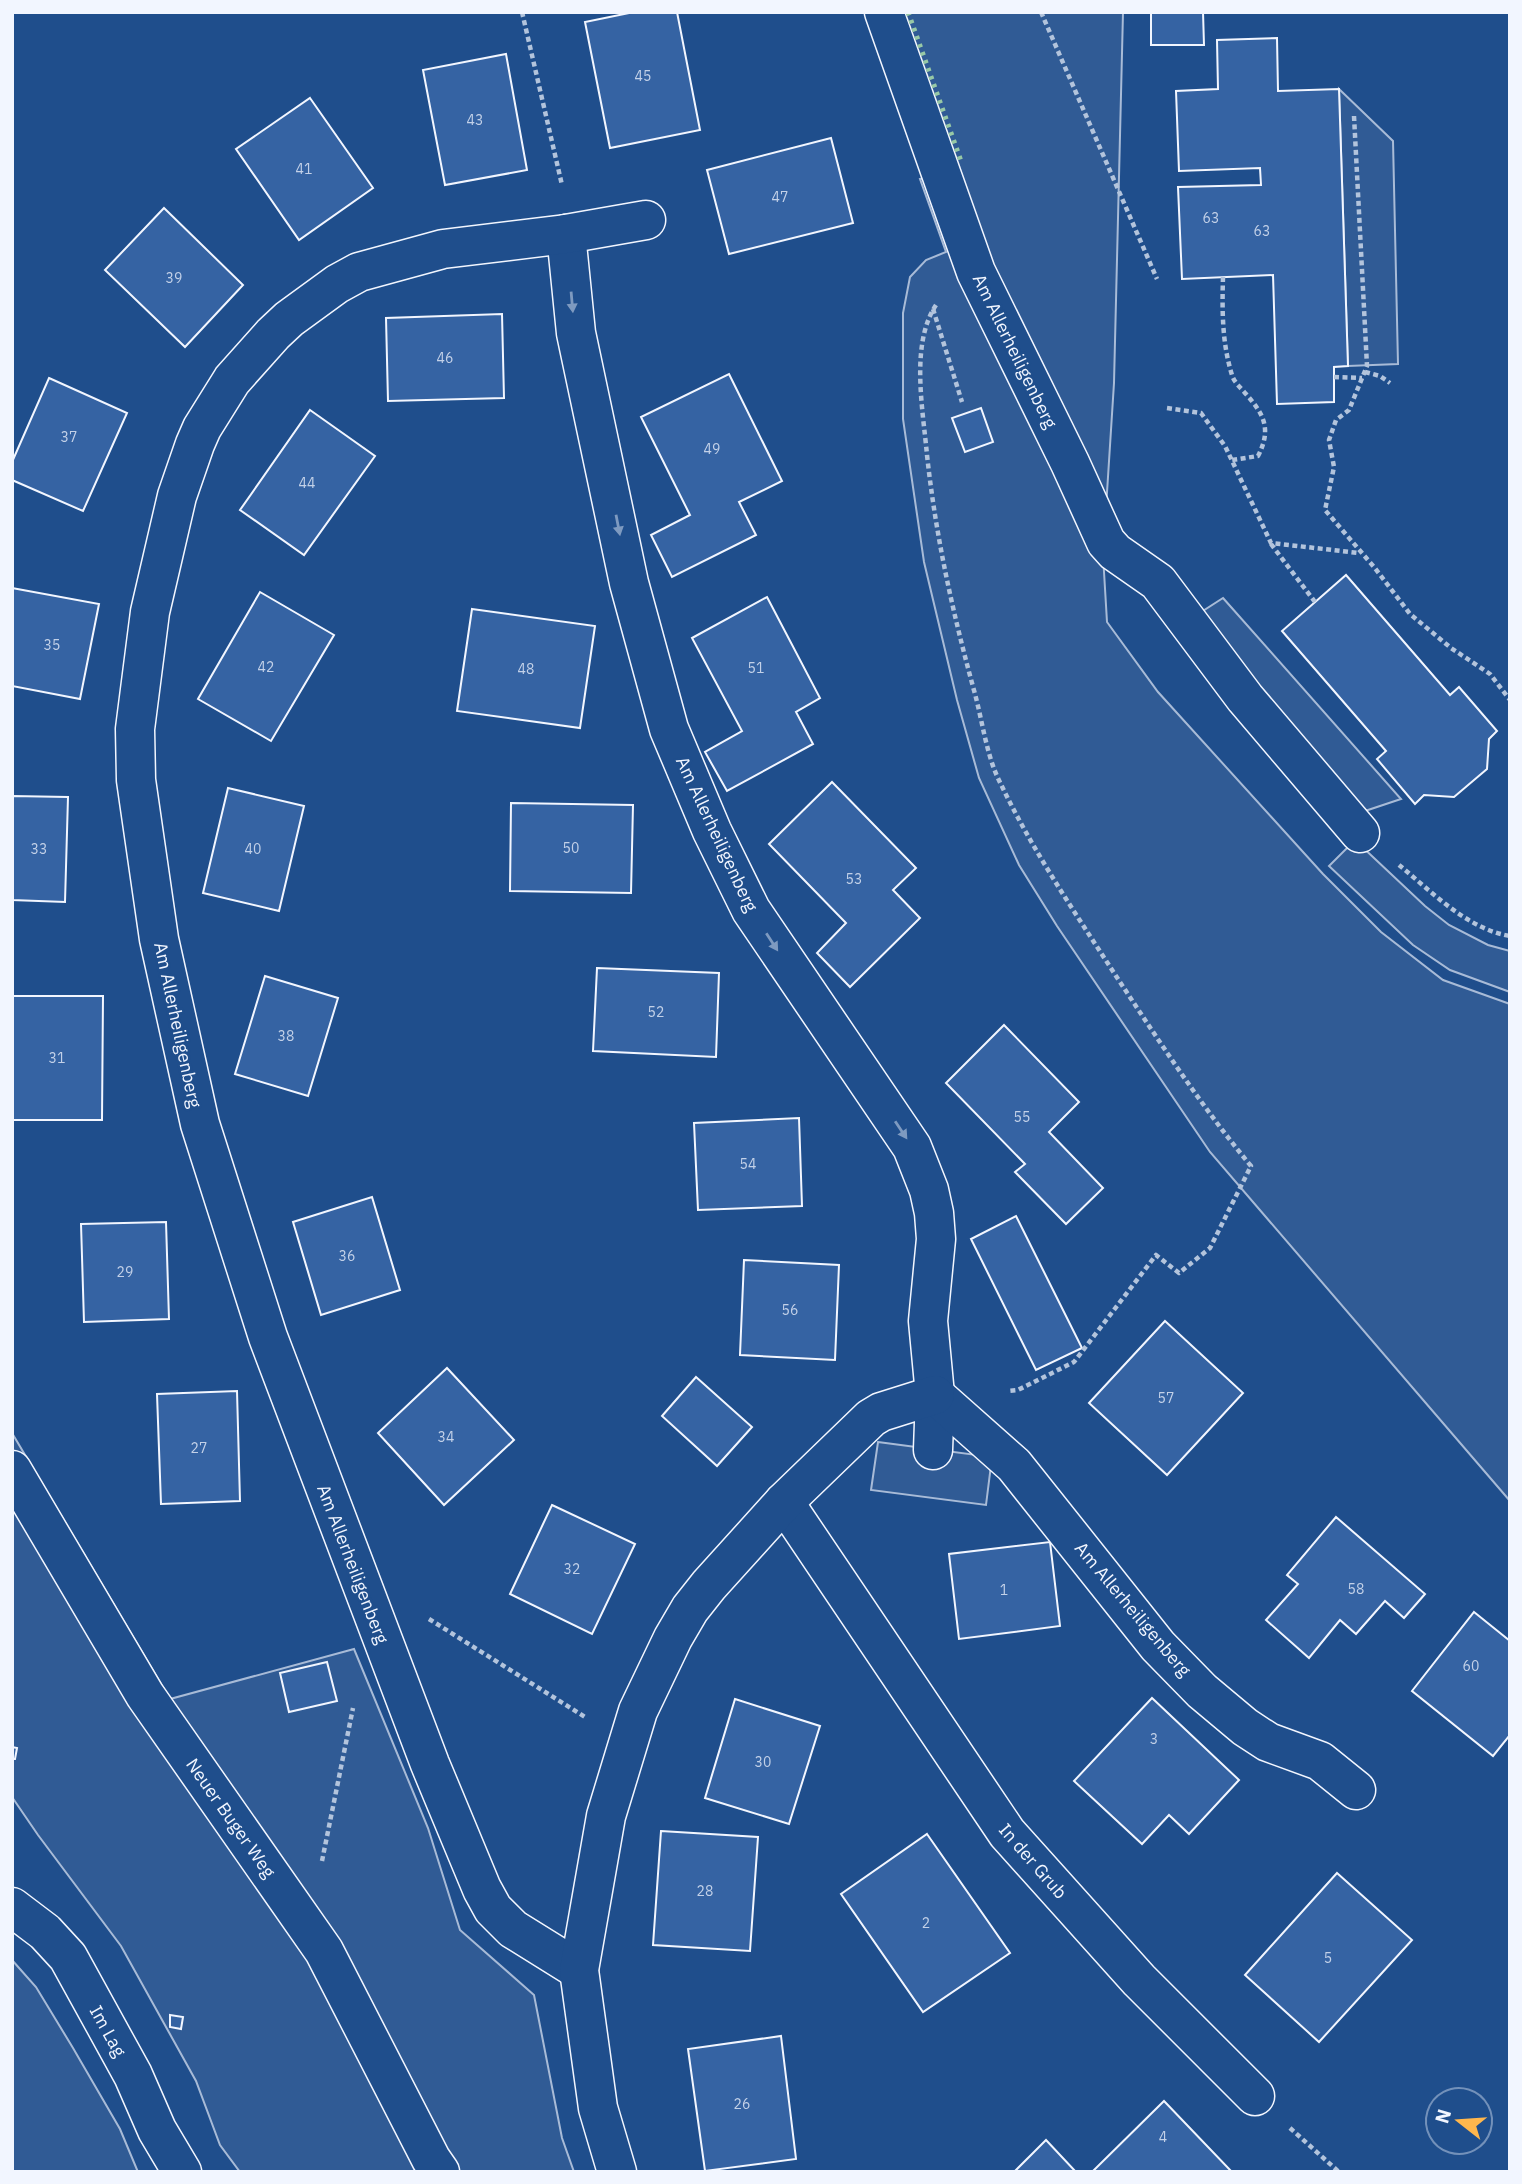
<svg xmlns="http://www.w3.org/2000/svg" width="1522" height="2184" viewBox="0 0 1522 2184" font-family="'IBM Plex Sans',sans-serif">
<style>
.built{fill:#305b95;stroke:#a8bbd7;stroke-width:2}
.building{fill:#3563a3;stroke:#f2f6ff;stroke-width:2}
.lines{fill:none;stroke-linecap:round;stroke-linejoin:round}
.minor-casing{stroke:#f2f6ff;stroke-width:41}
.path{stroke:#b3c4dc;stroke-width:4.5;stroke-dasharray:5 3.5;stroke-linecap:butt}
.minor{stroke:#1f4e8c;stroke-width:38}
.hedge{stroke:#97c8a6;stroke-width:5;stroke-dasharray:3.5 5;stroke-linecap:butt}
.oneway{fill:#7e9ac0}
.labels{text-anchor:middle;dominant-baseline:central;stroke-width:5;stroke-linejoin:round;paint-order:stroke}
.number-label{font-size:14px;fill:#c3d1e8}
.street-label{font-size:18px;fill:#f2f6ff;stroke:#1f4e8c}
</style>
<rect width="100%" height="100%" fill="#1f4e8c"/>
<g class="built">
<polygon points="902,12 1123,12 1114,383 1103,555 1107,622 1158,692 1323,874 1381,932 1443,980 1510,1004 1510,1501 1210,1152 1057,926 1019,865 979,778 957,700 924,562 903,419 903,313 910,277 926,260 946,252 920,179 958,170"/>
<polygon points="1339,89 1393,141 1398,364 1348,366"/>
<polygon points="1223,598 1401,799 1356,814 1192,618"/>
<polygon points="1357,842 1425,906 1449,925 1488,945 1510,951 1510,992 1450,970 1413,945 1329,866 1351,844"/>
<polygon points="12,1433 170,1699 354,1649 428,1828 460,1930 534,1995 562,2138 574,2172 240,2172 220,2145 196,2081 121,1946 38,1835 12,1797"/>
<polygon points="878,1442 992,1457 986,1505 871,1490"/>
<polygon points="12,1960 36,1987 73,2048 120,2129 138,2172 12,2172"/>
</g>
<g class="building">
<polygon points="634,12 677,12 700,130 610,148 585,22"/>
<polygon points="1151,12 1203,12 1204,45 1151,45"/>
<polygon points="1277,38 1278,91 1339,89 1348,366 1334,367 1334,402 1277,404 1273,275 1182,279 1178,187 1261,185 1260,168 1179,171 1176,91 1218,89 1217,40"/>
<polygon points="506,54 527,170 445,185 423,70"/>
<polygon points="310,98 373,188 299,240 236,149"/>
<polygon points="831,138 853,223 729,254 707,170"/>
<polygon points="164,208 243,285 185,347 105,270"/>
<polygon points="502,314 504,398 388,401 386,318"/>
<polygon points="729,374 782,481 739,502 756,535 672,577 651,535 690,515 641,417"/>
<polygon points="49,378 127,413 83,511 12,480 12,462"/>
<polygon points="981,408 993,442 965,452 952,418"/>
<polygon points="310,410 375,456 304,555 240,510"/>
<polygon points="1346,575 1450,695 1459,687 1497,731 1489,739 1487,769 1454,797 1424,795 1415,804 1377,759 1386,751 1282,631"/>
<polygon points="12,588 99,604 80,699 12,686"/>
<polygon points="260,592 334,635 271,741 198,699"/>
<polygon points="767,597 820,698 796,712 813,744 727,791 705,752 742,731 692,638"/>
<polygon points="472,609 595,626 580,728 457,711"/>
<polygon points="832,782 916,868 893,890 920,918 850,987 817,953 846,923 769,844"/>
<polygon points="228,788 304,806 279,911 203,893"/>
<polygon points="12,796 68,797 65,902 12,900"/>
<polygon points="511,803 633,805 631,893 510,891"/>
<polygon points="597,968 719,973 716,1057 593,1051"/>
<polygon points="265,976 338,998 308,1096 235,1074"/>
<polygon points="12,996 103,996 102,1120 12,1120"/>
<polygon points="1004,1025 1079,1102 1049,1132 1103,1188 1066,1224 1015,1172 1025,1164 946,1083"/>
<polygon points="799,1118 802,1206 698,1210 694,1123"/>
<polygon points="372,1197 400,1290 321,1315 293,1222"/>
<polygon points="1016,1216 1082,1348 1036,1370 971,1239"/>
<polygon points="166,1222 169,1319 84,1322 81,1224"/>
<polygon points="744,1260 839,1265 835,1360 740,1355"/>
<polygon points="1165,1321 1243,1393 1167,1475 1089,1403"/>
<polygon points="447,1368 514,1440 444,1505 378,1433"/>
<polygon points="696,1377 752,1427 717,1466 662,1416"/>
<polygon points="237,1391 240,1501 161,1504 157,1394"/>
<polygon points="552,1505 635,1544 592,1634 510,1594"/>
<polygon points="1336,1517 1425,1594 1404,1618 1385,1601 1356,1634 1340,1620 1309,1658 1266,1620 1298,1584 1287,1575"/>
<polygon points="1050,1542 1060,1626 959,1639 949,1554"/>
<polygon points="1474,1612 1510,1641 1510,1735 1493,1756 1412,1691"/>
<polygon points="327,1662 337,1701 289,1712 280,1673"/>
<polygon points="1152,1698 1239,1780 1189,1834 1169,1815 1142,1844 1074,1781"/>
<polygon points="735,1699 820,1726 789,1824 705,1798"/>
<polygon points="12,1747 17,1748 15,1759 12,1759"/>
<polygon points="661,1831 758,1837 750,1951 653,1945"/>
<polygon points="927,1834 1010,1953 923,2012 841,1894"/>
<polygon points="1337,1873 1412,1940 1319,2042 1245,1975"/>
<polygon points="170,2015 183,2017 181,2029 170,2027"/>
<polygon points="781,2036 796,2159 705,2171 688,2049"/>
<polygon points="1164,2101 1232,2172 1092,2172"/>
<polygon points="1046,2140 1076,2172 1014,2172"/>
</g>
<g class="lines">
<defs>
<g id="minor">
<polyline points="884,12 976,272 1070,463 1106,542 1115,552 1158,582 1245,698 1360,833"/>
<polyline points="566,234 576,333 629,583 669,729 712,831 751,910 912,1147 929,1190 934,1213 936,1239 928,1321 935,1395 933,1450"/>
<polyline points="935,1395 1014,1465 1158,1646 1202,1691 1245,1727 1268,1742 1320,1761 1356,1790"/>
<polyline points="12,1470 145,1695 324,1951 431,2159 440,2172"/>
<polyline points="784,1502 1007,1833 1139,1980 1255,2096"/>
<polyline points="12,1907 45,1932 68,1957 133,2075 157,2130 182,2172"/>
<polyline points="579,1970 513,1929 493,1909 482,1889 430,1764 268,1337 200,1124 159,939 136,780 135,729 150,612 177,496 195,444 202,428 232,380 273,334 289,319 337,284 359,272 443,249 566,234 646,220"/>
<polyline points="617,2172 598,2108 579,1970 606,1816 638,1711 673,1638 690,1609 709,1585 784,1502 871,1418 881,1412 935,1395"/>
</g>
</defs>
<use href="#minor" class="minor-casing"/>
<g class="path">
<polyline points="522,12 562,185"/>
<polyline points="1041,12 1157,279"/>
<polyline points="1354,116 1367,366 1349,410 1336,420 1329,440 1334,467 1325,510 1374,567 1410,614 1451,648 1490,674 1510,700"/>
<path d="M1223,277C1222,311 1222,343 1232,375C1234,382 1240,387 1245,393C1264,414 1272,429 1258,456L1232,460"/>
<path d="M936,305C910,344 923,410 927,455C936,538 953,614 975,694C982,720 986,751 997,776C1030,847 1074,911 1116,976C1159,1041 1201,1106 1251,1166L1210,1248L1179,1273L1156,1255L1074,1362L1018,1390L1008,1391"/>
<polyline points="933,309 962,402"/>
<polyline points="1365,372 1380,376 1390,383"/>
<polyline points="1334,377 1362,378"/>
<polyline points="1167,408 1201,413 1225,446 1271,543 1359,553"/>
<polyline points="1271,544 1315,602"/>
<path d="M1399,865C1432,892 1467,929 1510,936"/>
<polyline points="429,1619 585,1717"/>
<polyline points="322,1861 353,1708"/>
<polyline points="1290,2128 1339,2172"/>
</g>
<use href="#minor" class="minor"/>
<polyline class="hedge" points="908,12 962,164"/>
</g>
<defs><path id="oneway-solid" d="M-6-.8H1V-3.2L6.5 0L1 3.2V.8H-6Z" transform="scale(1.75)"/></defs>
<g class="oneway">
<use href="#oneway-solid" transform="translate(572 302) rotate(85)"/>
<use href="#oneway-solid" transform="translate(618 525) rotate(79)"/>
<use href="#oneway-solid" transform="translate(772 942) rotate(57)"/>
<use href="#oneway-solid" transform="translate(901 1130) rotate(56)"/>
</g>
<g class="labels">
<g class="number-label">
<text x="643" y="76">45</text>
<text x="475" y="120">43</text>
<text x="304" y="169">41</text>
<text x="780" y="197">47</text>
<text x="1211" y="218">63</text>
<text x="1262" y="231">63</text>
<text x="174" y="278">39</text>
<text x="445" y="358">46</text>
<text x="69" y="437">37</text>
<text x="712" y="449">49</text>
<text x="307" y="483">44</text>
<text x="52" y="645">35</text>
<text x="266" y="667">42</text>
<text x="756" y="668">51</text>
<text x="526" y="669">48</text>
<text x="571" y="848">50</text>
<text x="39" y="849">33</text>
<text x="253" y="849">40</text>
<text x="854" y="879">53</text>
<text x="656" y="1012">52</text>
<text x="286" y="1036">38</text>
<text x="57" y="1058">31</text>
<text x="1022" y="1117">55</text>
<text x="748" y="1164">54</text>
<text x="347" y="1256">36</text>
<text x="125" y="1272">29</text>
<text x="790" y="1310">56</text>
<text x="1166" y="1398">57</text>
<text x="446" y="1437">34</text>
<text x="199" y="1448">27</text>
<text x="572" y="1569">32</text>
<text x="1356" y="1589">58</text>
<text x="1004" y="1590">1</text>
<text x="1471" y="1666">60</text>
<text x="1154" y="1739">3</text>
<text x="763" y="1762">30</text>
<text x="705" y="1891">28</text>
<text x="926" y="1923">2</text>
<text x="1328" y="1958">5</text>
<text x="742" y="2104">26</text>
<text x="1163" y="2137">4</text>
</g>
<g class="street-label">
<text transform="translate(1015 351) rotate(64)">Am Allerheiligenberg</text>
<text transform="translate(717 834) rotate(65)">Am Allerheiligenberg</text>
<text transform="translate(178 1025) rotate(78)">Am Allerheiligenberg</text>
<text transform="translate(353 1564) rotate(69)">Am Allerheiligenberg</text>
<text transform="translate(1133 1609) rotate(50)">Am Allerheiligenberg</text>
<text transform="translate(231 1818) rotate(55)">Neuer Buger Weg</text>
<text transform="translate(1033 1861) rotate(49)">In der Grub</text>
<text transform="translate(108 2031) rotate(61)">Im Lag</text>
</g>
</g>
<rect width="1522" height="2184" fill="none" stroke="#f2f6ff" stroke-width="28"/>
<g transform="translate(1459 2121) rotate(287)"><circle r="33" fill="#1f4e8c" stroke="#7391ba" stroke-width="2"/>
<path d="M0-5L12 26L0 18L-12 26Z" fill="#ffb74d"/>
<text y="-10" font-size="19" font-weight="bold" text-anchor="middle" fill="#f2f6ff">N</text>
</g>
</svg>
